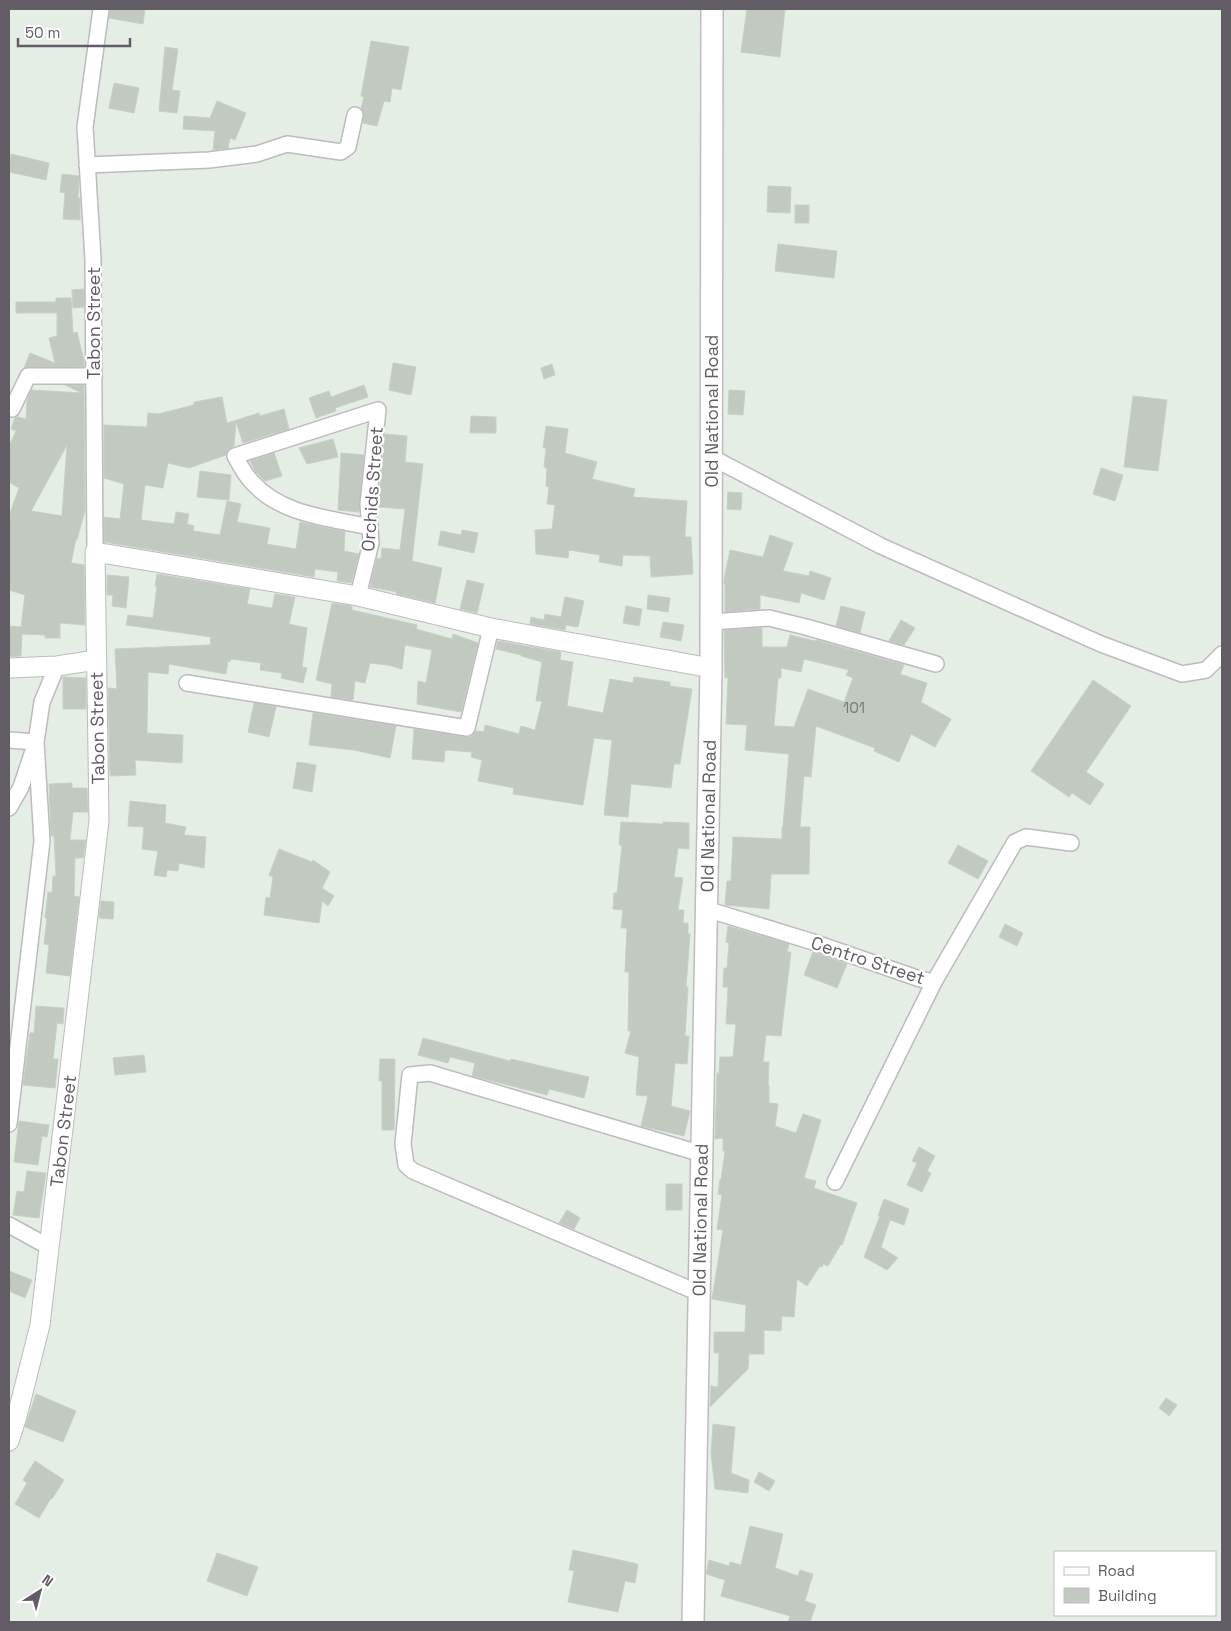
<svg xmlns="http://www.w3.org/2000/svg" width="1231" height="1631" viewBox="0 0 1231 1631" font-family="'Space Grotesk',sans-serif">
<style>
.building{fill:#c2c9c0;stroke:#c4d2c3;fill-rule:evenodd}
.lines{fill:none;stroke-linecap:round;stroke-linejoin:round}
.minor-casing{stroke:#bfb9c0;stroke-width:18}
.tertiary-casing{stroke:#bfb9c0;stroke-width:21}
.secondary-casing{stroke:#c0bac1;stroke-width:24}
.minor{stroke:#fff;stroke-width:15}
.tertiary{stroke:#fff;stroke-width:19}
.secondary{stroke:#fff;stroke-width:21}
.labels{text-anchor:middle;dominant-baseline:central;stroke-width:4.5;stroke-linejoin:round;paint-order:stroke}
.number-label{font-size:15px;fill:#7a777b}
.street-label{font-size:18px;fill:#625c64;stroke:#fff}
</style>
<rect width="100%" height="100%" fill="#e4eee4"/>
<g class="building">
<polygon points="110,9 145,9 143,24 109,18"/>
<polygon points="747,9 785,9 780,57 741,52"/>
<polygon points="371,41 409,47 401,90 392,88 390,102 384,101 377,126 363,123 364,113 361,108 364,97 361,96"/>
<polygon points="165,47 178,49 172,90 180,91 177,113 159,111"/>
<polygon points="114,83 139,88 134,113 109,108"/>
<polygon points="217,101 246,113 235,140 230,138 228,148 213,150 215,131 183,129 184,116 210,118"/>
<polygon points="11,154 49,163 46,180 9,172"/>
<polygon points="62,174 79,176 78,198 80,198 80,220 63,219 65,193 60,192"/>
<polygon points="768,186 791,187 790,213 767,212"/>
<rect x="795" y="205" width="14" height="18"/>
<polygon points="778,244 837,251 834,278 775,271"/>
<polygon points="84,289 84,307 73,308 72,290"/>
<polygon points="56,298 71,298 73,333 77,332 83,357 84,357 84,367 24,368 30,353 55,363 49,338 57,336 57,313 16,313 16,302 56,302"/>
<polygon points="393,363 416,367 411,395 389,390"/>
<polygon points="552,364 555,375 544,379 541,368"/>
<path d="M65,385H84L85,510L77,540L76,539L71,563L84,565L85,625L60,623V638H45V635L22,634L21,656L9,657V626L21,627L25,595L9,590V516L19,488L9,482V446L16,431L11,429L15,418L17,417L26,419L27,401L31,390L82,393ZM67,445L62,516L31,511Z"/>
<polygon points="364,385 368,397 335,408 336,411 316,418 309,398 329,391 331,397"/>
<polygon points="729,390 745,391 743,415 728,414"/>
<polygon points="1133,396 1167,400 1158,471 1124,467"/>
<polygon points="222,397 227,423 259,413 260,416 284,409 289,429 243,443 236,422 234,446 228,450 226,455 189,468 168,463 163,488 145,485 141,520 174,524 176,512 189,514 187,524 194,526 193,531 220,535 227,501 241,504 237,522 270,528 267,544 296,549 300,522 345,532 344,551 359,554 351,583 337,581 338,572 315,569 314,577 104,542 104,517 120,519 124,484 104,478 104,425 147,427 148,413 158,414 194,405 194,402"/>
<polygon points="471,416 496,417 496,433 470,433"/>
<polygon points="546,426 568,429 565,453 597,462 592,479 635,489 633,497 687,501 685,537 691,537 693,574 651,577 650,556 623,555 622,566 599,562 600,555 569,550 568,558 536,554 535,530 552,529 555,505 547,504 549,487 546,486 547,468 544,467 546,448 543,448"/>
<polygon points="385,434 407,436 405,462 423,464 412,561 442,568 435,603 396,594 397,592 370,587 377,558 381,559 382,548 400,550 405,509 378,507"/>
<polygon points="333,439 338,457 307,464 299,448"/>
<polygon points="274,453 282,476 265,481 255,471 250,461"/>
<polygon points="341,453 364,455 359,512 338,510"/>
<polygon points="1101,468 1123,475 1115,501 1093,494"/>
<polygon points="200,471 231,475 229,500 197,497"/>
<polygon points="728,492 742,493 741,510 727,509"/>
<polygon points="462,530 478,533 474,553 438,545 441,531 461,535"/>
<polygon points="770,535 793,543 783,571 809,576 810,571 831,578 824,600 801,593 799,603 760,595 760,609 725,612 725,584 724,584 724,580 730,550 763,557"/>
<polygon points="157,574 250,589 247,604 272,608 275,594 295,597 289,624 307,628 302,667 307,668 303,683 281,678 282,673 260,670 261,663 231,659 230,662 228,661 226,674 169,664 168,674 148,672 147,733 183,735 182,763 135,760 136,775 110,776 108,688 117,689 115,649 210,645 211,637 126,625 128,615 153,618 157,586 155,586"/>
<polygon points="107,575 129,577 126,608 112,606 113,595 107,595"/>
<polygon points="467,580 484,584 477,613 460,609"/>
<polygon points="648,595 670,598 668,612 647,609"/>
<polygon points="565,597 584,601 578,627 566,625 565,630 530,624 531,617 544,620 545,614 561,617"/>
<polygon points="332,603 352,606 352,610 417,625 416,629 452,639 453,634 478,643 461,712 417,704 418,681 426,683 432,650 405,645 402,669 388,665 370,663 365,683 355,681 353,700 331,697 332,684 316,680"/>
<polygon points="626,606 642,609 639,626 623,623"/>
<polygon points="841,606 865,612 860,633 836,626"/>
<polygon points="901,620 915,628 904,645 889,641"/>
<polygon points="663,622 684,625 681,641 660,637"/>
<path d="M762,628V647H787L790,635L815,641L816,640L904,665L900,674L927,683L921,702L951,719L935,747L911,734L899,762L874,751L875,748L816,726L811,777L804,776L800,827H810L809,874H771L769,909L725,905L727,881H731L733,837L782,839V827H783L789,754L745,750L747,725L726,724L728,677L725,678L724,630ZM804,659L849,670L846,675L853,678L844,702L808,689L794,727L774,726L778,678H781V668L801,672Z"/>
<polygon points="498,641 561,652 560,660 573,662 567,706 603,713 610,679 633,683 634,677 670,682 670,686 692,689 680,764 674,764 671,788 631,784 628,817 604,815 612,740 594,738 583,805 513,794 514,788 478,781 482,760 471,757 472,752 445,750 444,762 412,759 414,729 466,737 471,737 476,731 484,732 485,725 519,734 521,726 535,730 542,701 536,701 542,662 521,656 521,655 496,649"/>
<polygon points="63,677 86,678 86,709 63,709"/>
<polygon points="1093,680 1131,706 1086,772 1104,784 1090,805 1072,793 1069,797 1031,771"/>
<polygon points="254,703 276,707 269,737 248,732"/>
<polygon points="313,713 396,726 390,758 354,750 309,745"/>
<polygon points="297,762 316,765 312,792 293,788"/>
<polygon points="72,783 72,788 87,788 88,812 73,812 70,840 86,840 83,858 75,858 74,896 79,897 70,976 46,973 49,945 44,944 47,918 45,918 48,892 52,893 53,876 56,876 54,836 51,836 49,784"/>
<polygon points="130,801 166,805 165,823 186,827 184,835 206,837 204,868 179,863 178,871 167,870 166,877 154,875 158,851 142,849 144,827 128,826"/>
<polygon points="621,822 663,824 663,822 689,823 689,849 678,848 674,877 683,878 678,910 684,910 683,923 688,923 688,934 690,934 686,987 688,987 685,1036 689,1036 687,1064 675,1063 671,1106 690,1111 684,1136 641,1126 648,1096 636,1095 639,1057 625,1053 631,1031 628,1031 629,972 625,972 627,928 621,928 623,910 613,909 614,893 617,893 622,846 619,845"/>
<polygon points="958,845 988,861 978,879 948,863"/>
<polygon points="279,849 312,862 313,860 330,872 322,888 334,896 328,906 322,901 319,923 264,915 266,897 270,898 273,877 269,875"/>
<polygon points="101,901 114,902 113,919 99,918"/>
<polygon points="1005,924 1023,933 1017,946 999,937"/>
<polygon points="728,926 789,944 787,952 791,952 781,1036 766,1035 763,1062 769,1062 768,1085 769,1085 769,1103 778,1104 775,1126 796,1133 803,1114 821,1120 804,1178 816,1181 814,1188 857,1203 842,1245 841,1244 828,1266 823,1264 822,1267 820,1266 807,1286 797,1279 794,1317 782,1316 781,1331 764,1330 764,1354 749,1354 748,1369 710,1407 711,1386 718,1387 719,1353 714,1353 714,1332 745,1332 746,1305 712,1299 723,1230 717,1229 722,1195 718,1194 720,1179 721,1180 725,1151 723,1151 723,1138 715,1139 717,1073 719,1073 720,1057 733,1057 736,1024 726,1024 728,987 723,987 724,968 727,968 729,943 726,942"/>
<polygon points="813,952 847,964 837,988 804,975"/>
<polygon points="36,1006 64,1008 63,1024 57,1023 53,1059 58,1059 55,1088 23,1085 30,1033 34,1033"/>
<polygon points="423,1038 510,1061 511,1059 589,1077 584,1098 549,1089 547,1095 472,1076 475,1063 450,1057 448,1063 418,1055"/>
<polygon points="144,1055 146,1072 115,1075 113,1058"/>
<polygon points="380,1059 395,1059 394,1130 382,1130 382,1081 379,1081"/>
<polygon points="19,1121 49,1125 47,1137 42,1136 38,1165 14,1162"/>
<polygon points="919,1147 935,1156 927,1171 931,1173 922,1192 907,1185 917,1163 912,1161"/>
<polygon points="27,1171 46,1173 39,1218 13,1215 17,1191 24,1192"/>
<rect x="666" y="1184" width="16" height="26"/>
<polygon points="884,1199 909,1209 904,1225 890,1220 881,1247 898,1258 887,1270 864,1257 880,1216 878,1216"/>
<polygon points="567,1210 580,1218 574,1229 559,1223"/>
<polygon points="9,1271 32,1280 25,1298 9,1291"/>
<polygon points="36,1394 76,1411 63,1442 25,1427"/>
<polygon points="1166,1398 1177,1405 1169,1416 1159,1408"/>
<polygon points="713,1424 735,1427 731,1473 749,1480 748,1493 715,1489 711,1453"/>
<polygon points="35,1461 64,1480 52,1499 51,1498 39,1518 15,1504 27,1483 23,1480"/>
<polygon points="759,1472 775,1481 769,1491 754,1482"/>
<polygon points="750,1526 783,1534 775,1568 798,1576 800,1570 813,1574 805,1601 816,1605 810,1622 788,1622 790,1616 721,1596 725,1580 706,1574 709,1560 729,1566 730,1562 741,1565"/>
<polygon points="573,1550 638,1564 635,1583 625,1581 618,1612 568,1602 574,1571 569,1570"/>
<polygon points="217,1553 258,1567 247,1596 207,1581"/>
</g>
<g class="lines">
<defs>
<g id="minor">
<polyline points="87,165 209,160 257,154 287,144 341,152 348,147 355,115"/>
<polyline points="9,408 12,409 28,376 94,376"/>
<polyline points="711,457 881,546 1101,644 1182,674 1206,670 1222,654"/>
<polyline points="95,552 93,259 85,127 101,9"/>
<path d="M358,596L371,543L368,504L378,410L235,456C240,465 245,475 252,482C281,515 329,518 370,527"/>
<polyline points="711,622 769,618 806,627 936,664"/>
<polyline points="187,683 467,728 491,628"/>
<polyline points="9,740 36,742 21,787 9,808"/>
<polyline points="706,909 813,942 920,979 934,982 1015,842 1026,837 1071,843"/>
<polyline points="9,1124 42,841 36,742 42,702 57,666"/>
<polyline points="835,1182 934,982"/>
<polyline points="9,1225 49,1247"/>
<polyline points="699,1293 413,1171 406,1165 403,1144 410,1075 430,1073 702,1154"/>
</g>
<g id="tertiary">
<polyline points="9,668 57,666 96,660"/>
<polyline points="9,1441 17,1416 40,1325 99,821 95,552 358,596 491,628 711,668"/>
</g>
<polyline id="secondary" points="693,1622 711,668 712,9"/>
</defs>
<use href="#minor" class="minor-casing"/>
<use href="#tertiary" class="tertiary-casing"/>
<use href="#secondary" class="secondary-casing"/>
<use href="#minor" class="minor"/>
<use href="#tertiary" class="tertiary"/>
<use href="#secondary" class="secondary"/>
</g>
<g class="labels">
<g class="number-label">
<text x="854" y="707">101</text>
</g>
<g class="street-label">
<text transform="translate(93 323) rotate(-90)">Tabon Street</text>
<text transform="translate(711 411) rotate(-90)">Old National Road</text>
<text transform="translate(372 489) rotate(-86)">Orchids Street</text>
<text transform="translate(97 728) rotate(-91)">Tabon Street</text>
<text transform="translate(708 816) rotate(-89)">Old National Road</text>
<text transform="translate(868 960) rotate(18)">Centro Street</text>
<text transform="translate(63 1131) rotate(-83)">Tabon Street</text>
<text transform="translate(700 1220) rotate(-89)">Old National Road</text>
</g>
</g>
<rect width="1231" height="1631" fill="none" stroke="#625c64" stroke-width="20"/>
<rect x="1054" y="1551" width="162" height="65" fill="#ffffff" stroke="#c0bec1"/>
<rect x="1064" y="1567" width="25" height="8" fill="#ffffff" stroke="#c0bec1"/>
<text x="1098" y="1576" font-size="15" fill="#625c64">Road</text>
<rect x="1064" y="1588" width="25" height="15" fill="#c2c9c0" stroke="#c0bec1"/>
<text x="1098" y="1601" font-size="15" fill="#625c64">Building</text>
<g transform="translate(40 1591) rotate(36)" stroke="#ffffff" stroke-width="4" paint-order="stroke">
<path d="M0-4L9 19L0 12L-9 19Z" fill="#625c64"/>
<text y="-8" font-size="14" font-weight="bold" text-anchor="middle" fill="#625c64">N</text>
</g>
<path d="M18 38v8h112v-8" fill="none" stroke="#625c64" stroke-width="2.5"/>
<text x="25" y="38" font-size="15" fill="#625c64" stroke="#ffffff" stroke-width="4" paint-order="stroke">50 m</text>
</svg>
